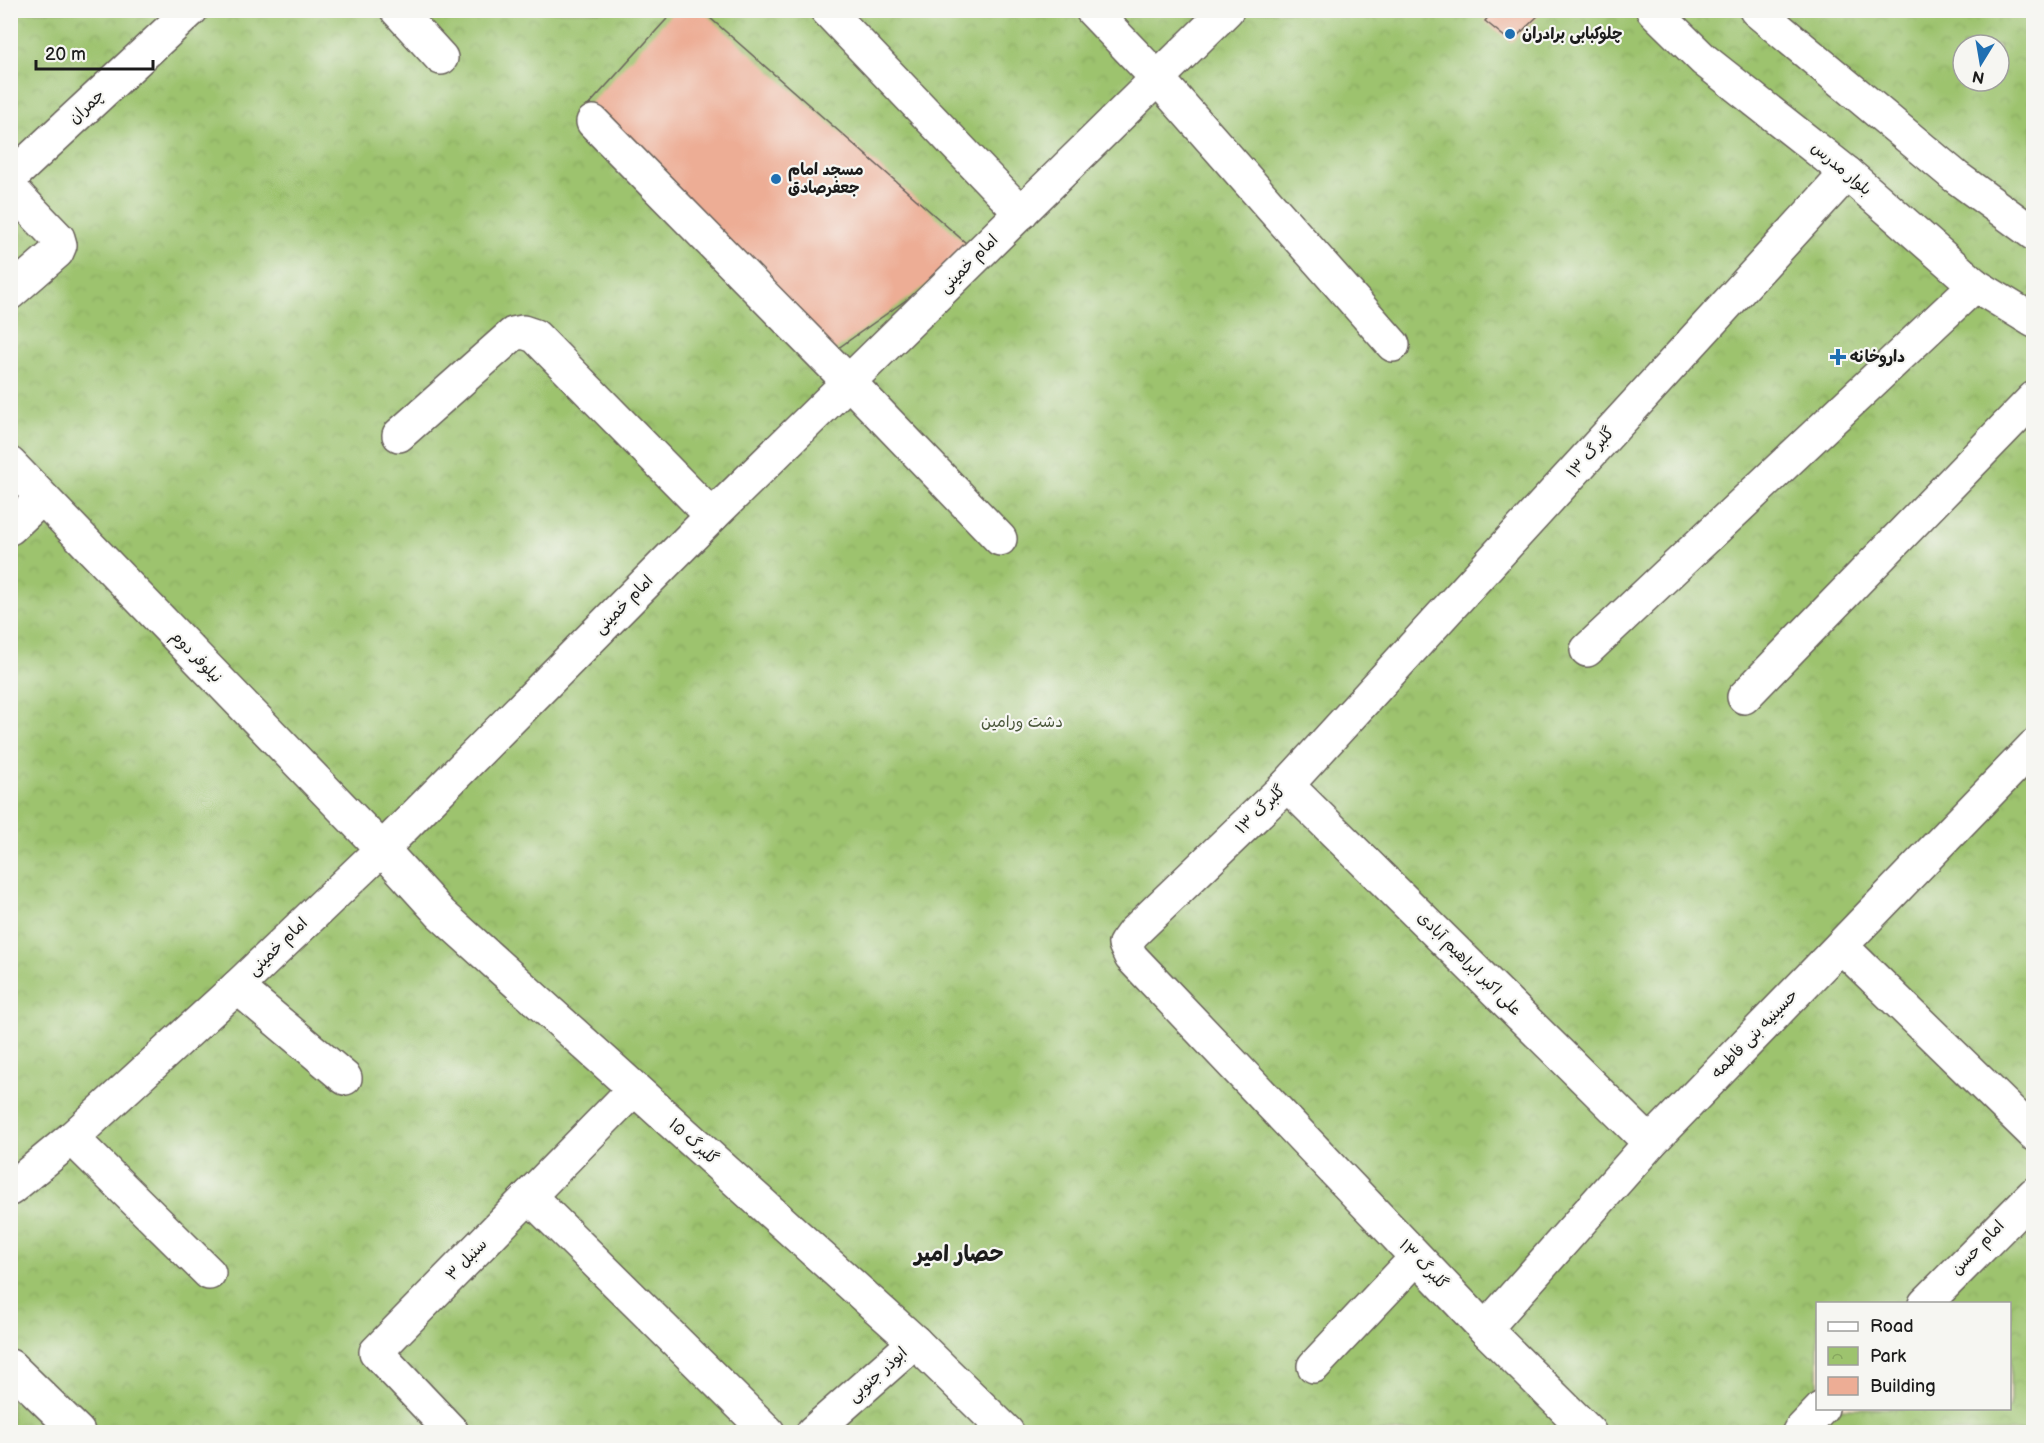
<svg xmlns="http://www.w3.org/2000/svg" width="2044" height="1443" viewBox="0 0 2044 1443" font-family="'Balsamiq Sans','Playpen Sans Arabic',sans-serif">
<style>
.park{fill:url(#park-crowns);stroke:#5c7045;stroke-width:1.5;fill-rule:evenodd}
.building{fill:#edad95}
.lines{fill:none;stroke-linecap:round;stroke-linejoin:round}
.street-casing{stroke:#68615a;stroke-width:36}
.secondary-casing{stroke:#68615a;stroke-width:36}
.street{stroke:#fff;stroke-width:33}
.secondary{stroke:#fff;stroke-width:33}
.poi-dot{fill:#1f6fb2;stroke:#f6f6f2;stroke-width:2}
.labels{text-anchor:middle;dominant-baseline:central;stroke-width:4.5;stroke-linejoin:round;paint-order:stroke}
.poi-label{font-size:16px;font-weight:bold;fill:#1c1c1c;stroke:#f6f6f2;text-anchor:start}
.street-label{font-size:16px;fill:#1c1c1c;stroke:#f6f6f2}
.park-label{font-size:16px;fill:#495639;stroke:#f6f6f2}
.district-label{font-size:22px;font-weight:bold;fill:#1c1c1c;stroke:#f6f6f2}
</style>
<defs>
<pattern id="park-crowns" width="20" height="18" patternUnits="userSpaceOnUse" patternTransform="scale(1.5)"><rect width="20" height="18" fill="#9dc36e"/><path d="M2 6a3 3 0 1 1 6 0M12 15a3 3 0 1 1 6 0" fill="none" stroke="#87a75f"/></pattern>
</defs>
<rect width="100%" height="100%" fill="#f6f6f2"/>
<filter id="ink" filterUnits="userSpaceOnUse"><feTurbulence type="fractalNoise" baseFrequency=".0167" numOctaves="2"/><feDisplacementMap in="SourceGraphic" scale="12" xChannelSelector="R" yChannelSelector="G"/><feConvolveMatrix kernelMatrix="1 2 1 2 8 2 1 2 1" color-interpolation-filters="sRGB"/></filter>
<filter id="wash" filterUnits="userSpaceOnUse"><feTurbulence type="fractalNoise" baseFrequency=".008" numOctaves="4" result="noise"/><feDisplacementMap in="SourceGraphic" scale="24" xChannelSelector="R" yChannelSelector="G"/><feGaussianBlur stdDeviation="1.35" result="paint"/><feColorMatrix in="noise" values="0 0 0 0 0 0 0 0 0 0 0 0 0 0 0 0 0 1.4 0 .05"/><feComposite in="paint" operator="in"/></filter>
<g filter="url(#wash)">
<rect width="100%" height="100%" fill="#f5e2cc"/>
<path class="park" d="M10,11H2033V1432H11ZM1963,45H1999V81H1963ZM1818,1304H2010V1408H1818Z"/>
<g id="blocks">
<g class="building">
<polygon points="675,10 701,10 975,251 834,351 587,107"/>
<polygon points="1494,10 1544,10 1511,42 1485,21"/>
</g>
</g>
</g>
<g filter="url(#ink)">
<use href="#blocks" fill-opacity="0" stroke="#68615a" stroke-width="1.5"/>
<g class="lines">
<defs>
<g id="street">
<polyline points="397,10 441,58"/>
<polyline points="827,10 1021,213"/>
<polyline points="1092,10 1158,79 1393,345"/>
<polyline points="593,122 849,382 1000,539"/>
<polyline points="10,178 191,10"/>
<polyline points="10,188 58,238 60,245 57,252 10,293"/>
<polyline points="399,435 513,334 523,332 535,336 712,516"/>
<polyline points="10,464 382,849 441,914 915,1342 1007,1432"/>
<polyline points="10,528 42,498"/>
<polyline points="1587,650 1975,285"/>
<polyline points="1744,697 2034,398"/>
<polyline points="1287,785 1650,1143"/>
<polyline points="1841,946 2034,1134"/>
<polyline points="237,987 345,1078"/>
<polyline points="72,1138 209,1273"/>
<polyline points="10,1189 72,1138 237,987 382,849 712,516 1227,10"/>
<polyline points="529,1196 768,1432"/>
<polyline points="1925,1304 2034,1194"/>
<polyline points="1485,1329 1650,1143 2034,746"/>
<polyline points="10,1366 78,1432"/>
<polyline points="1314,1366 1416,1258"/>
<polyline points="452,1432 376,1352 634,1089"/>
<polyline points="813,1432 915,1342"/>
<polyline points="1589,1432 1485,1329 1131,957 1125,944 1133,933 1287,785 1847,173"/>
<polyline points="1799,1432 1822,1408"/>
</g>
<g id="secondary">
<polyline points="1653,10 1704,60 1847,173 1975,285 2034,321"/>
<polyline points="1756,10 1956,177 2034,234"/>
</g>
</defs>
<use href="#street" class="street-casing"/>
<use href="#secondary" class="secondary-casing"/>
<use href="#street" class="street"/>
<use href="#secondary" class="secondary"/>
</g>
</g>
<g class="poi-dot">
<circle cx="1510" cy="34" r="6"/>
<circle cx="776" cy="179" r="6"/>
<path d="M1835 348h6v6h6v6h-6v6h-6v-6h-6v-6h6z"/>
</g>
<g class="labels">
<g class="poi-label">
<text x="1522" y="34">چلوکبابی برادران</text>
<text x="788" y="170">مسجد امام<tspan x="788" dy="18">جعفرصادق</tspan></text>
<text x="1850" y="357">داروخانه</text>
</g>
<g class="street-label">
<text transform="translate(87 107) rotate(-43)">چمران</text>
<text transform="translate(1841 169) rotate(40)">بلوار مدرس</text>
<text transform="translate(969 264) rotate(-45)">امام خمینی</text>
<text transform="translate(1591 453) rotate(-48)">گلبرگ ۱۳</text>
<text transform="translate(624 605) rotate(-45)">امام خمینی</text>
<text transform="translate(196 657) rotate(46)">نیلوفر دوم</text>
<text transform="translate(1261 810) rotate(-44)">گلبرگ ۱۳</text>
<text transform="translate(278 947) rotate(-44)">امام خمینی</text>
<text transform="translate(1469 964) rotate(45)">علی اکبر ابراهیم آبادی</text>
<text transform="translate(1755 1034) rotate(-46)">حسینیه بنی فاطمه</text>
<text transform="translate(693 1142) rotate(42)">گلبرگ ۱۵</text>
<text transform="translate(1978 1248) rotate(-46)">امام حسن</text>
<text transform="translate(467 1260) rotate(-46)">سنبل ۳</text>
<text transform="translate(1423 1265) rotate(46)">گلبرگ ۱۳</text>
<text transform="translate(878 1375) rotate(-42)">ابوذر جنوبی</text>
</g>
<g class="park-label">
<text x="1022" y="722">دشت ورامین</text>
</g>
<g class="district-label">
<text x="959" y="1254">حصار امیر</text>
</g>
</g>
<rect width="2044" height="1443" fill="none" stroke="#f6f6f2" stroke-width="36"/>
<rect x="1816" y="1302" width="195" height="108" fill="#f6f6f2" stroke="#9f9f9c" stroke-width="1.5"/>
<rect x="1828" y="1322" width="30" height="9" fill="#ffffff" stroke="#9f9f9c" stroke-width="1.5"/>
<text x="1870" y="1332" font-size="18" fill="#1c1c1c">Road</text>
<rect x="1828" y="1347" width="30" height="18" fill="url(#park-crowns)" stroke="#9f9f9c" stroke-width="1.5"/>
<text x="1870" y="1362" font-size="18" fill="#1c1c1c">Park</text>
<rect x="1828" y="1377" width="30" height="18" fill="#edad95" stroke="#9f9f9c" stroke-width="1.5"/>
<text x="1870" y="1392" font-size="18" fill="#1c1c1c">Building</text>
<g transform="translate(1981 63) rotate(191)"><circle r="28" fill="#f6f6f2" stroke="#9f9f9c" stroke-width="1.5"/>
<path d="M0-4.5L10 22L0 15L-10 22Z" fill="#1f6fb2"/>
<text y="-9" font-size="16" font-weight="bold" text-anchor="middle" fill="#1c1c1c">N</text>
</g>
<path d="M36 60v9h117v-9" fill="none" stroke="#1c1c1c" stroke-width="3"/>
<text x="45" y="60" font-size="18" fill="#1c1c1c" stroke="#f6f6f2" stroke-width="4.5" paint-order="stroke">20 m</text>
</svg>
